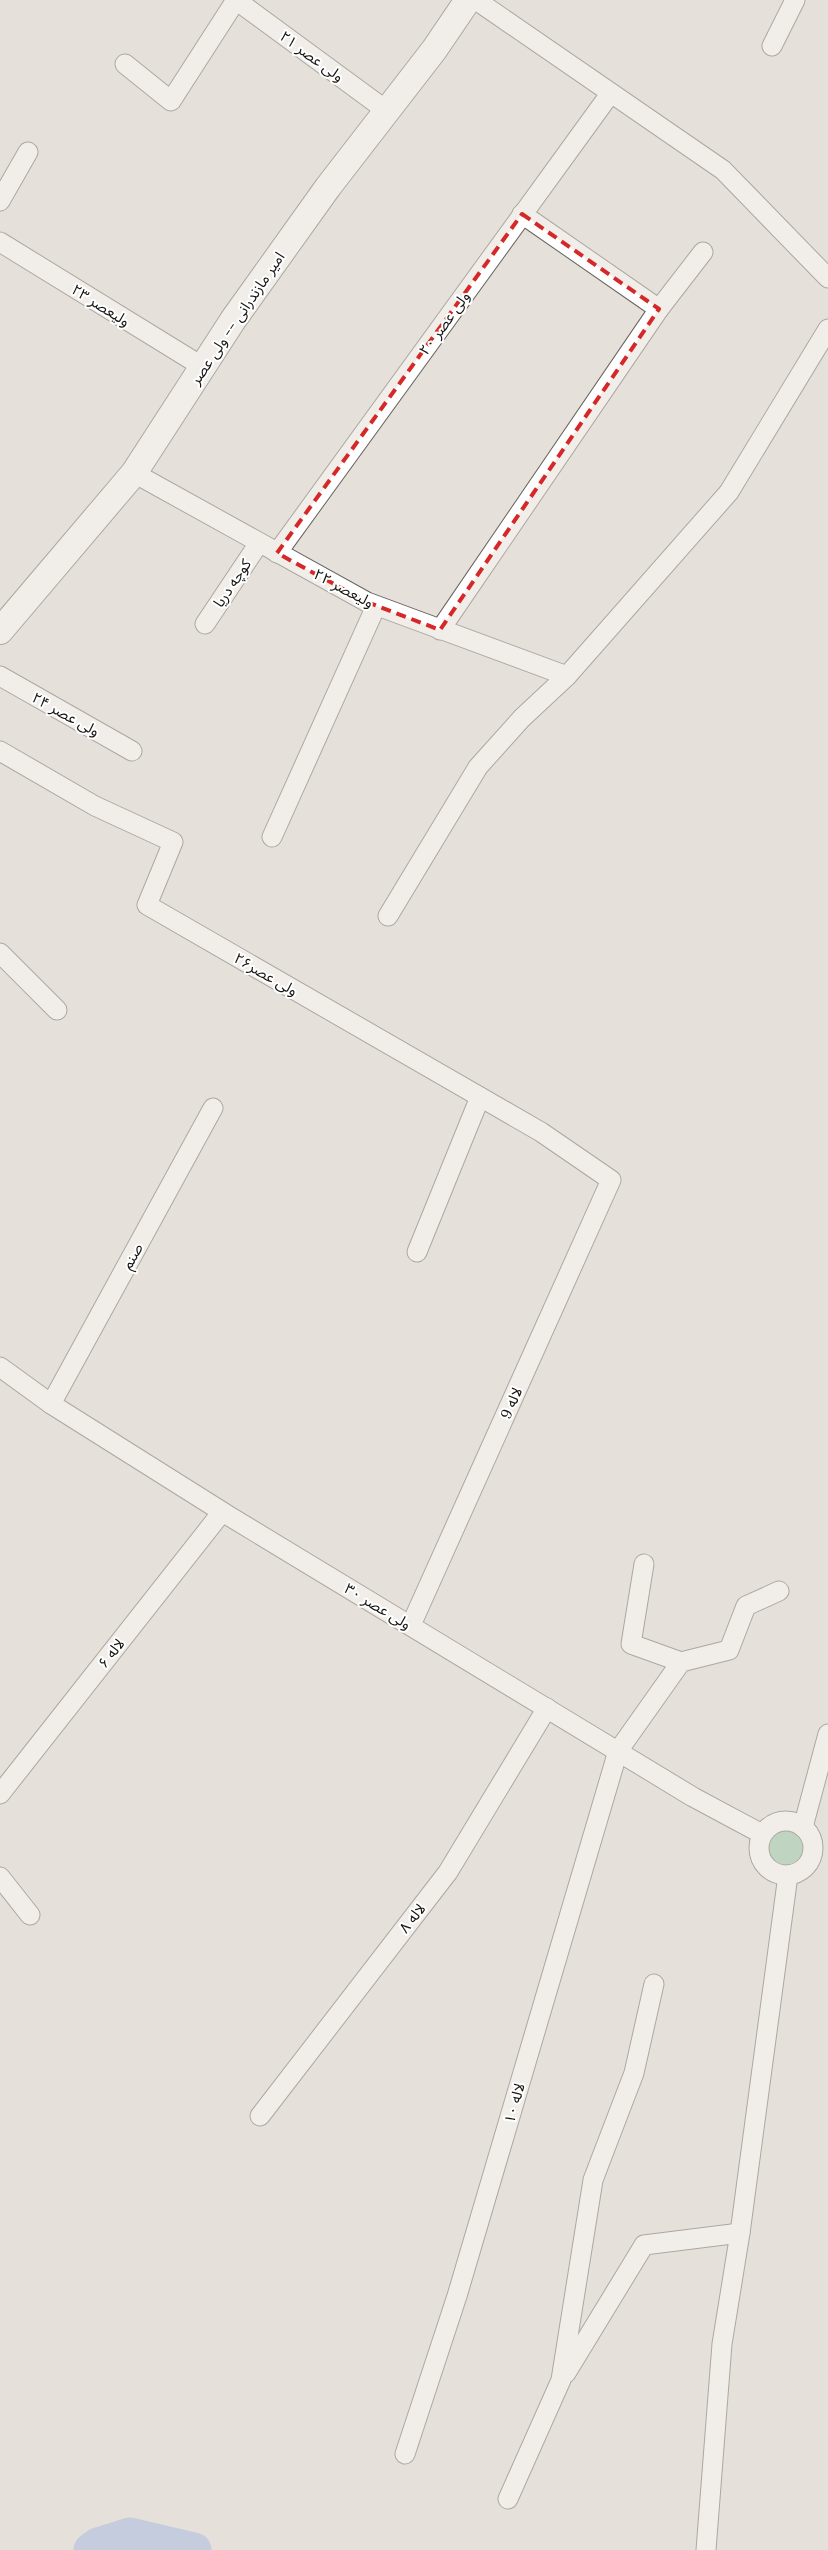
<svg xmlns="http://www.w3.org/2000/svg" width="828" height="2550" viewBox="0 0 828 2550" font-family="Lora,'Noto Sans Arabic',serif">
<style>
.green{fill:#90c6a4}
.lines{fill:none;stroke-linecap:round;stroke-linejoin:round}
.river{stroke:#9cb4e4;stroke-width:35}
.minor-casing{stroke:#67635d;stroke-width:21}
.secondary-casing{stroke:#67635d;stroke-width:28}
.minor{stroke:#fff;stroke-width:19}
.secondary{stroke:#fff;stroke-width:26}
.marked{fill:none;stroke:#d62828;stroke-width:4;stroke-dasharray:10 6;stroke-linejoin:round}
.labels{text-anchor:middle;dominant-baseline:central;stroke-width:4;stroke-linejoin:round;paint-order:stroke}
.street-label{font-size:15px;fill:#161512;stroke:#fff}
</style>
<rect width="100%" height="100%" fill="#e5e0d9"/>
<circle class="green" cx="785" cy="1847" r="18"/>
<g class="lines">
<polyline class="river" points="91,2550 98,2545 130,2535 194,2550"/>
<defs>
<g id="minor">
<polyline points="236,0 387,111"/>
<polyline points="476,0 723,170 828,278"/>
<polyline points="772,46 795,0"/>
<polyline points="125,64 171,101 236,0"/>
<polyline points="0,201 28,152"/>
<polyline points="522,214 659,309"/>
<polyline points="0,242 203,367"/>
<polyline points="134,473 367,602 567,676"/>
<polyline points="277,553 610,94"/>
<polyline points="205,624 259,543"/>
<polyline points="440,630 659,309 703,252"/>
<polyline points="0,676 132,751"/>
<polyline points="0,751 95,806 173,842 147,905 541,1132 611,1180 411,1625"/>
<polyline points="272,837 376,606"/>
<polyline points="388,916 478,767 522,718 567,676 729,492 828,329"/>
<polyline points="0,953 57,1010"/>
<polyline points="417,1252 480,1097"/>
<polyline points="0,1367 51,1404 229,1516 693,1797 762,1834"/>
<polyline points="51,1404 213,1108"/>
<polyline points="644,1564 631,1644 681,1662"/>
<polyline points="0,1794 222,1512"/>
<circle cx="786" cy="1848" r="27"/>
<polyline points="803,1827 828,1734"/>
<polyline points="0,1877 30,1915"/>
<polyline points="260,2116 448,1872 547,1708"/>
<polyline points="566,2373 644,2245 740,2233"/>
<polyline points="405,2454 457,2296 618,1751 681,1662 729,1650 746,1606 779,1591"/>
<polyline points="508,2499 561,2380 593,2180 634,2073 654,1984"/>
<polyline points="706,2550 722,2344 740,2233 788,1875"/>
</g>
<polyline id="secondary" points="0,631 134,473 233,320 328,187 434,50 468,0"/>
</defs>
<use href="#minor" class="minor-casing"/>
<use href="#secondary" class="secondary-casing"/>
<use href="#minor" class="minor"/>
<use href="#secondary" class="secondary"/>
</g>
<path d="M0 0H828V2550H0ZM522,214L659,309L440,630L367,602L277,553Z" fill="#e5e0d9" fill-opacity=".55" fill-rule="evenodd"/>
<path class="marked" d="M522,214L659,309L440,630L367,602L277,553Z"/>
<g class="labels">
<g class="street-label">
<text transform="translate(312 56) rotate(36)">ولی عصر ۲۱</text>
<text transform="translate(101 305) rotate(32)">ولیعصر ۲۳</text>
<text transform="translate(237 318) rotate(-56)">امیر مازندرانی -- ولی عصر</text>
<text transform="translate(444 323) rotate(-54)">ولی عصر ۲۰</text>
<text transform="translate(232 583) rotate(-56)">کوچه دریا</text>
<text transform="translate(344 588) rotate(28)">ولیعصر ۲۲</text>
<text transform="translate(66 714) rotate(29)">ولی عصر ۲۴</text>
<text transform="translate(266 974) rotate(30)">ولی عصر۲۶</text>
<text transform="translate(132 1256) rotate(-61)">صنم</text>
<text transform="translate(511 1403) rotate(-66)">لاله 9</text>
<text transform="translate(378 1606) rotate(31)">ولی عصر ۳۰</text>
<text transform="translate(111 1653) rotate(-52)">لاله ۶</text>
<text transform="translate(412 1918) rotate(-52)">لاله ۸</text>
<text transform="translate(514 2103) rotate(-74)">لاله ۱۰</text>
</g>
</g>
</svg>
